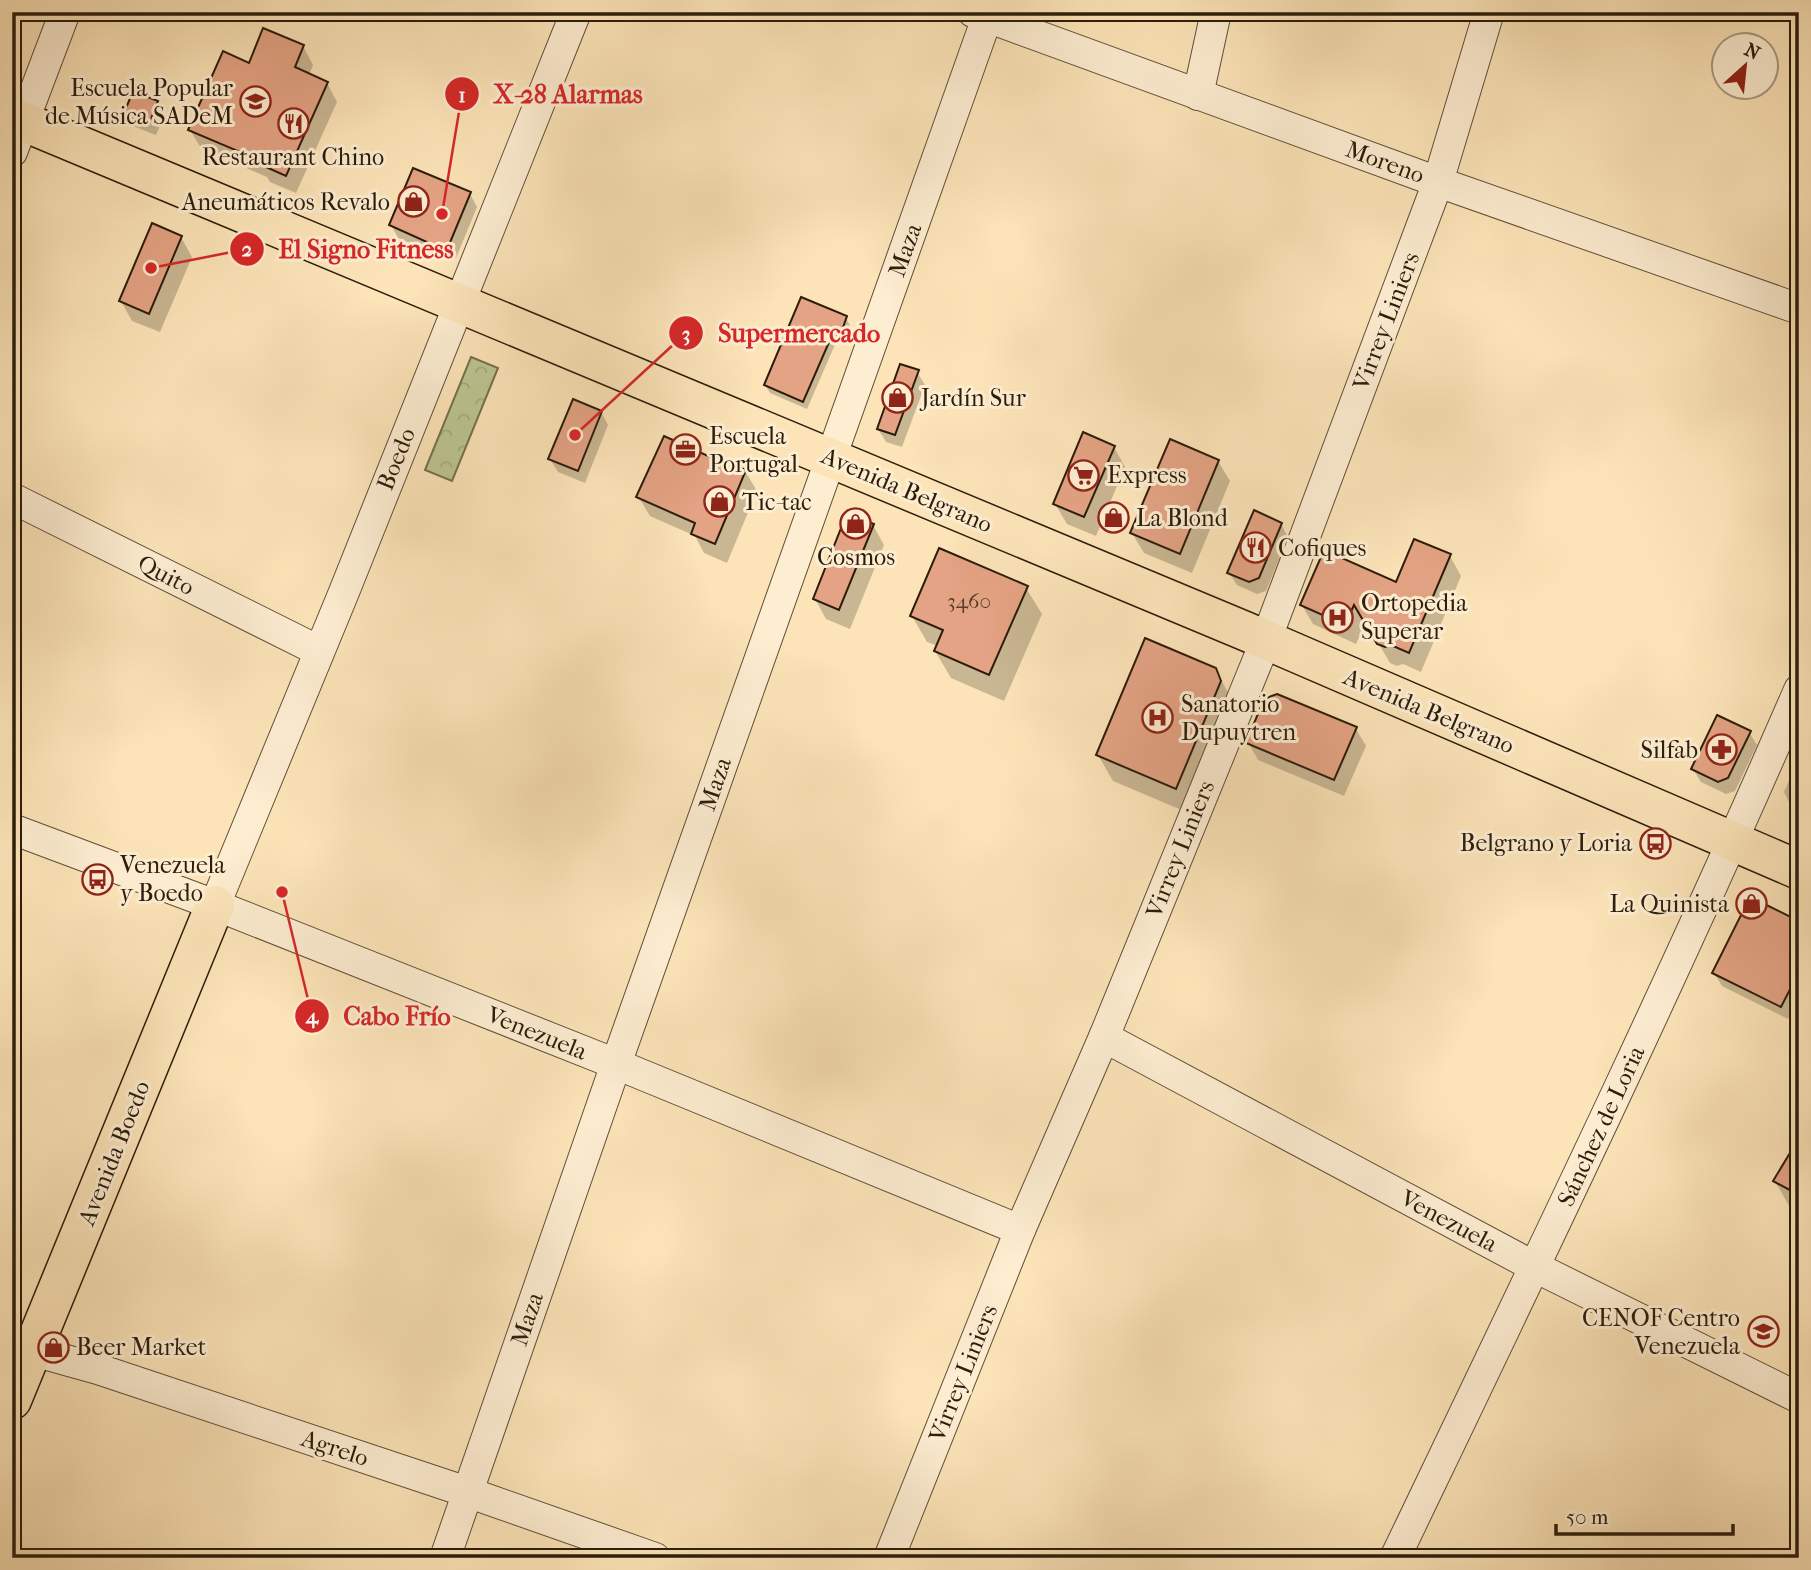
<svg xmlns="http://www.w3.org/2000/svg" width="1811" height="1570" viewBox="0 0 1811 1570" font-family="'IM FELL French Canon',serif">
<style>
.park{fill:url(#park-crowns);stroke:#74714e;stroke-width:2}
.shadow{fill:#0003}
.building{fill:#e4a384;stroke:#2b1d0b;stroke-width:2}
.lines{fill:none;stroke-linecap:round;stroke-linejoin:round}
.minor-casing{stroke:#5f4f36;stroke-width:32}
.major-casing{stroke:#2b1d0b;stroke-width:41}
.minor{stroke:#fdedd1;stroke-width:30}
.major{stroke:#fce4b8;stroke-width:38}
.labels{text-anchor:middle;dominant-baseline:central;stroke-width:6;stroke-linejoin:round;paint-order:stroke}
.number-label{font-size:21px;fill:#593e29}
.poi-label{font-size:24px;fill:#2b1d0b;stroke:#fdedd1;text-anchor:start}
.street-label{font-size:24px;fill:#2b1d0b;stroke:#fdedd1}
.leader{fill:none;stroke:#d62828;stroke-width:2.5}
.callout-dot{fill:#d62828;stroke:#fdedd1;stroke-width:2.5}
.mark-label{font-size:21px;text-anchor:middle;font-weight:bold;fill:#fff}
.callout-label{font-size:26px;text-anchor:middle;font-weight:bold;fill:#d62828;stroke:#fdedd1;stroke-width:6;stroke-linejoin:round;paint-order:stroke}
</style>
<defs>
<pattern id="park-crowns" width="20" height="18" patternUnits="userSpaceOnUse" patternTransform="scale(1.75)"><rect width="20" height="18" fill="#bcc590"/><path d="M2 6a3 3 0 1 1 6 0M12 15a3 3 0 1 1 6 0" fill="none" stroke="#a2a97b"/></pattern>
</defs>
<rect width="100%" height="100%" fill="#fce4b8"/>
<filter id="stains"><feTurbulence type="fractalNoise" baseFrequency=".00286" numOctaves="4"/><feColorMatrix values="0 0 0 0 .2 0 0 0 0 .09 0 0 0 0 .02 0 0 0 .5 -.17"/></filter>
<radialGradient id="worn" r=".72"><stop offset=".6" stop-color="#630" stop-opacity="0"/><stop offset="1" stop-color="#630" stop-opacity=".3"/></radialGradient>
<polygon class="park" points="471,357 498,368 452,481 425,470"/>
<g class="shadow">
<polygon points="303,46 313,65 309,75 327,83 337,102 296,193 270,182 267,177 201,148 190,130 250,65"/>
<polygon points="157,103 164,116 156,135 133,126 126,113"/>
<polygon points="470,194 477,207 456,258 448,260 398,238 391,225"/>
<polygon points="181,237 192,257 160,332 132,321 121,301"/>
<polygon points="845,317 850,325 844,343 837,340 807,409 770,393 765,385"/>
<polygon points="917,372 925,385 902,447 886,442 878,429"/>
<polygon points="601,412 608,425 585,483 558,472 550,459"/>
<polygon points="1114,447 1125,467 1096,536 1067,524 1055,504"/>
<polygon points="1218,461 1230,481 1192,573 1144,553 1132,533"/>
<polygon points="722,464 745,471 757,491 727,563 704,553 695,536 650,516 638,496"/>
<polygon points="1281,524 1288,537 1266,591 1257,594 1237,585 1229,573"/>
<polygon points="873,525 884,545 850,629 826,619 815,599"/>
<polygon points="1450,556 1461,576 1421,672 1403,664 1397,666 1390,663 1366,622 1356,644 1313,624 1301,604 1397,584"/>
<polygon points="1026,588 1042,614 1004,701 951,678 935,651 938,646 927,642 912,616"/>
<polygon points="1215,669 1230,696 1191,814 1113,781 1098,755"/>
<polygon points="1356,729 1366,746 1344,796 1258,760 1248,742"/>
<polygon points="1749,732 1757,745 1735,791 1726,794 1701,782 1693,769"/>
<polygon points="1799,758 1799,823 1784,792"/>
<polygon points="1799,924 1799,999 1788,1019 1722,986 1714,973"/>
<polygon points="1799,1141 1799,1211 1789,1206 1775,1181"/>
</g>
<g class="building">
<polygon points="263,28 304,45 295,67 328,82 286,176 257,163 259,160 188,130 223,51 249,63"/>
<polygon points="133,91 158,101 149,124 124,113"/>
<polygon points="413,168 471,192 449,245 440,248 389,225"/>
<polygon points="152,223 182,236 149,314 119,301"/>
<polygon points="801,297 847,316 840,336 833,333 803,402 764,385"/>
<polygon points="900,364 919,370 895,435 877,429"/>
<polygon points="573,399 602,411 578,471 548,459"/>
<polygon points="1083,432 1115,446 1084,517 1053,504"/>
<polygon points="664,436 721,462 722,459 746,470 715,544 691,534 695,523 636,497"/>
<polygon points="1170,439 1219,460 1180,554 1130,533"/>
<polygon points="1254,510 1282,523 1259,578 1249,582 1227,573"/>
<polygon points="847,513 874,524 839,610 813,599"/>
<polygon points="1414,539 1451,554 1409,653 1391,645 1385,647 1377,644 1354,605 1345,625 1300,605 1324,550 1396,582"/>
<polygon points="939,548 1028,586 989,675 934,651 943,630 910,616"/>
<polygon points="1145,638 1216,668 1221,681 1176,789 1096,755"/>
<polygon points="1277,694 1357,727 1334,780 1246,743 1264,699"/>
<polygon points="1717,715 1751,731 1728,778 1718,782 1691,769"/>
<polygon points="1750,897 1799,921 1799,972 1781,1007 1712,973"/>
<polygon points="1799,1138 1799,1195 1773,1181"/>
</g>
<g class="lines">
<defs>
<g id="minor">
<polyline points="973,12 1438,182 1799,309"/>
<polyline points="1198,95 1216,12"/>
<polyline points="12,152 65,12"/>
<polyline points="12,498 319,651"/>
<polyline points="12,829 215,905 616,1064 1020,1230"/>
<polyline points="215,905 344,592 576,12"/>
<polyline points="1104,1037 1535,1267 1799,1398"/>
<polyline points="12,1345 98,1369 467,1492 655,1558"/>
<polyline points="445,1558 616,1064 989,12"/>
<polyline points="889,1558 1020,1230 1104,1037 1266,640 1438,182 1489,12"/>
<path d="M1395,1558C1533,1270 1672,983 1799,690"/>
</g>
<g id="major">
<polyline points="12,117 1245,631 1799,870"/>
<polyline points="12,1400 215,905"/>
</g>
</defs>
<use href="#minor" class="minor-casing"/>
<use href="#major" class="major-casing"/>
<use href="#minor" class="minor"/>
<use href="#major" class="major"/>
</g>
<defs>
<symbol id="university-ring" viewBox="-11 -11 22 22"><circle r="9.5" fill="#fdedd1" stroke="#8f2418" stroke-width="1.5"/><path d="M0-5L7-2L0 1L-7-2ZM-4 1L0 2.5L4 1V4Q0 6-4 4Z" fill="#8f2418"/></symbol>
<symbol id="restaurant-ring" viewBox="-11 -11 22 22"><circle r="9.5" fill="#fdedd1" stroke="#8f2418" stroke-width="1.5"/><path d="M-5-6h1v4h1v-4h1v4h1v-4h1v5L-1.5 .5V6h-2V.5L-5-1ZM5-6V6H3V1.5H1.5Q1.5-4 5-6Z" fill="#8f2418"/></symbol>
<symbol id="shop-ring" viewBox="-11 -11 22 22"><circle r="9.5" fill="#fdedd1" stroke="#8f2418" stroke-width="1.5"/><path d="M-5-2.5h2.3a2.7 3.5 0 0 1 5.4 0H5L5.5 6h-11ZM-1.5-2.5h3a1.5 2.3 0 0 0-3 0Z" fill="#8f2418"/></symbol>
<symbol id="office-ring" viewBox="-11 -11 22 22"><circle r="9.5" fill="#fdedd1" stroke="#8f2418" stroke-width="1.5"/><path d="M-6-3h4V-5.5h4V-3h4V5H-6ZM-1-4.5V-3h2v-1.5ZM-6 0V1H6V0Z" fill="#8f2418"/></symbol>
<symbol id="supermarket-ring" viewBox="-11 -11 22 22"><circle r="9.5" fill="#fdedd1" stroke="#8f2418" stroke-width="1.5"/><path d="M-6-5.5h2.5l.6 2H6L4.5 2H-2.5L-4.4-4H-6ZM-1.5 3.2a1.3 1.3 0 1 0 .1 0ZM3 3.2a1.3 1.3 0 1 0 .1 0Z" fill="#8f2418"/></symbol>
<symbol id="hospital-ring" viewBox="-11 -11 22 22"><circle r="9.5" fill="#fdedd1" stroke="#8f2418" stroke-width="1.5"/><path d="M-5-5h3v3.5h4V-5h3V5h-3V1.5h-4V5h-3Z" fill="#8f2418"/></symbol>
<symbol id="pharmacy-ring" viewBox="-11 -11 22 22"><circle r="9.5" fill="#fdedd1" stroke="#8f2418" stroke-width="1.5"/><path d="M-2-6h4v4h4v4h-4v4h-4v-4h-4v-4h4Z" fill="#8f2418"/></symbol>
<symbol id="bus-ring" viewBox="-11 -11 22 22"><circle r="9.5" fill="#fdedd1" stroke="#8f2418" stroke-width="1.5"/><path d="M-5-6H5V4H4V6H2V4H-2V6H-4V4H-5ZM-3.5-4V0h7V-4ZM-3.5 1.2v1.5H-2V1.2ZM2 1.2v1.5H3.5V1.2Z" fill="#8f2418"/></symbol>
<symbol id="school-ring" viewBox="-11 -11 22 22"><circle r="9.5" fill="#fdedd1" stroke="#8f2418" stroke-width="1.5"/><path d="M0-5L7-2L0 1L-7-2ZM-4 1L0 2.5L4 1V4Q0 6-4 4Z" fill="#8f2418"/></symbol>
</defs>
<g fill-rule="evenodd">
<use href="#university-ring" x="238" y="84" width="35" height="35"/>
<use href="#restaurant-ring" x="276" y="106" width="35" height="35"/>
<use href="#shop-ring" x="396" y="184" width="35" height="35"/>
<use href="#shop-ring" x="880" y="380" width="35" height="35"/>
<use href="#office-ring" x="668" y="432" width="35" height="35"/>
<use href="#supermarket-ring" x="1066" y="458" width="35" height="35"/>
<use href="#shop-ring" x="702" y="484" width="35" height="35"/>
<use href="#shop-ring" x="1096" y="500" width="35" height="35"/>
<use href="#shop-ring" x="838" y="506" width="35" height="35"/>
<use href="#restaurant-ring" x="1238" y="530" width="35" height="35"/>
<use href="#hospital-ring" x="1320" y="600" width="35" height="35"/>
<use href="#hospital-ring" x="1140" y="700" width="35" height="35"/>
<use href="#pharmacy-ring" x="1704" y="732" width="35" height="35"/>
<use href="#bus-ring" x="1638" y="826" width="35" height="35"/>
<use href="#bus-ring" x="80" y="862" width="35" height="35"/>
<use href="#shop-ring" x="1734" y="886" width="35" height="35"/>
<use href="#school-ring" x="1746" y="1314" width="35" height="35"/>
<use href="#shop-ring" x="36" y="1330" width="35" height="35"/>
</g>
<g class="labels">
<g class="number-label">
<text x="969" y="601">3460</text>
</g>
<g class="poi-label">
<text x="233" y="88" text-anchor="end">Escuela Popular<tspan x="233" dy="28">de Música SADeM</tspan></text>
<text x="293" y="157" text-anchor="middle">Restaurant Chino</text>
<text x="390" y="202" text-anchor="end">Aneumáticos Revalo</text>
<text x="921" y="398">Jardín Sur</text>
<text x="709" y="436">Escuela<tspan x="709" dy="28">Portugal</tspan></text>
<text x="1107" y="475">Express</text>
<text x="742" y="502">Tic-tac</text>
<text x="1136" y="518">La Blond</text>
<text x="1278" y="548">Cofiques</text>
<text x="856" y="557" text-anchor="middle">Cosmos</text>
<text x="1361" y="603">Ortopedia<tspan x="1361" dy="28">Superar</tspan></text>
<text x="1181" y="704">Sanatorio<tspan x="1181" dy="28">Dupuytren</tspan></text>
<text x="1698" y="750" text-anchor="end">Silfab</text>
<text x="1632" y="843" text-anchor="end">Belgrano y Loria</text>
<text x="120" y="865">Venezuela<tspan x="120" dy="28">y Boedo</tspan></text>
<text x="1729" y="904" text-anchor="end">La Quinista</text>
<text x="1740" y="1318" text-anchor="end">CENOF Centro<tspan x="1740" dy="28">Venezuela</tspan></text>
<text x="76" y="1347">Beer Market</text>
</g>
<g class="street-label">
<text transform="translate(1385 162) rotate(20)">Moreno</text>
<text transform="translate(905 250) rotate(-70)">Maza</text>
<text transform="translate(1386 321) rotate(-69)">Virrey Liniers</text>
<text transform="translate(396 459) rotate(-68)">Boedo</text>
<text transform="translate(907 490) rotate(23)">Avenida Belgrano</text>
<text transform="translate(166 575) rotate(27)">Quito</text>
<text transform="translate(1429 711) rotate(23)">Avenida Belgrano</text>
<text transform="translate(715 784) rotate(-71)">Maza</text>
<text transform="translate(1180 849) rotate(-68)">Virrey Liniers</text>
<text transform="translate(537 1033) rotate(22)">Venezuela</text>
<text transform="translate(1601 1126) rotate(-65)">Sánchez de Loria</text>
<text transform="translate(114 1153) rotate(-68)">Avenida Boedo</text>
<text transform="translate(1449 1221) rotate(28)">Venezuela</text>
<text transform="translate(527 1319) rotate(-71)">Maza</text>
<text transform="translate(963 1373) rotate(-68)">Virrey Liniers</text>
<text transform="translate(335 1448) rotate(18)">Agrelo</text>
</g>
</g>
<path class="leader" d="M442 214L462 94M151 268L247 249M575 435L686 333M282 892L312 1016"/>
<g class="callout-dot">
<circle cx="442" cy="214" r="7"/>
<circle cx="151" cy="268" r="7"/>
<circle cx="575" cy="435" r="7"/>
<circle cx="282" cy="892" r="7"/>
<circle cx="462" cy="94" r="18"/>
<circle cx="247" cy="249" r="18"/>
<circle cx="686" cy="333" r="18"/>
<circle cx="312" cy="1016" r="18"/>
</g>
<g class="mark-label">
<text x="462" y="102">1</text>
<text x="247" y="256">2</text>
<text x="686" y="341">3</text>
<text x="312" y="1023">4</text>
</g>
<g class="callout-label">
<text x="568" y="103">X-28 Alarmas</text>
<text x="366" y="258">El Signo Fitness</text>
<text x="799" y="342">Supermercado</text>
<text x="397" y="1025">Cabo Frío</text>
</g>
<rect width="1811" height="1570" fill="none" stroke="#fce4b8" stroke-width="42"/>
<rect x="14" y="14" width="1783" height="1542" fill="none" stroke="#2b1d0b" stroke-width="3.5"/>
<rect x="21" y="21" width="1769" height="1528" fill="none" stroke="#2b1d0b" stroke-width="2"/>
<g transform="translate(1745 66) rotate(27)"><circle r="33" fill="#fdedd1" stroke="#a99a82" stroke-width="2"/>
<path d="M0-5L12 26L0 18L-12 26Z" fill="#8f2418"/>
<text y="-10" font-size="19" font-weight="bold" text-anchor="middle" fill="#2b1d0b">N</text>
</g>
<path d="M1556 1524v10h177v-10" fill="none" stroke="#2b1d0b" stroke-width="3.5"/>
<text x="1566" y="1524" font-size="21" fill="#2b1d0b" stroke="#fdedd1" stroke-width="5" paint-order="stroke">50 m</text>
<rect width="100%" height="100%" filter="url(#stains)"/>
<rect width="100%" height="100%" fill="url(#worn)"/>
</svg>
